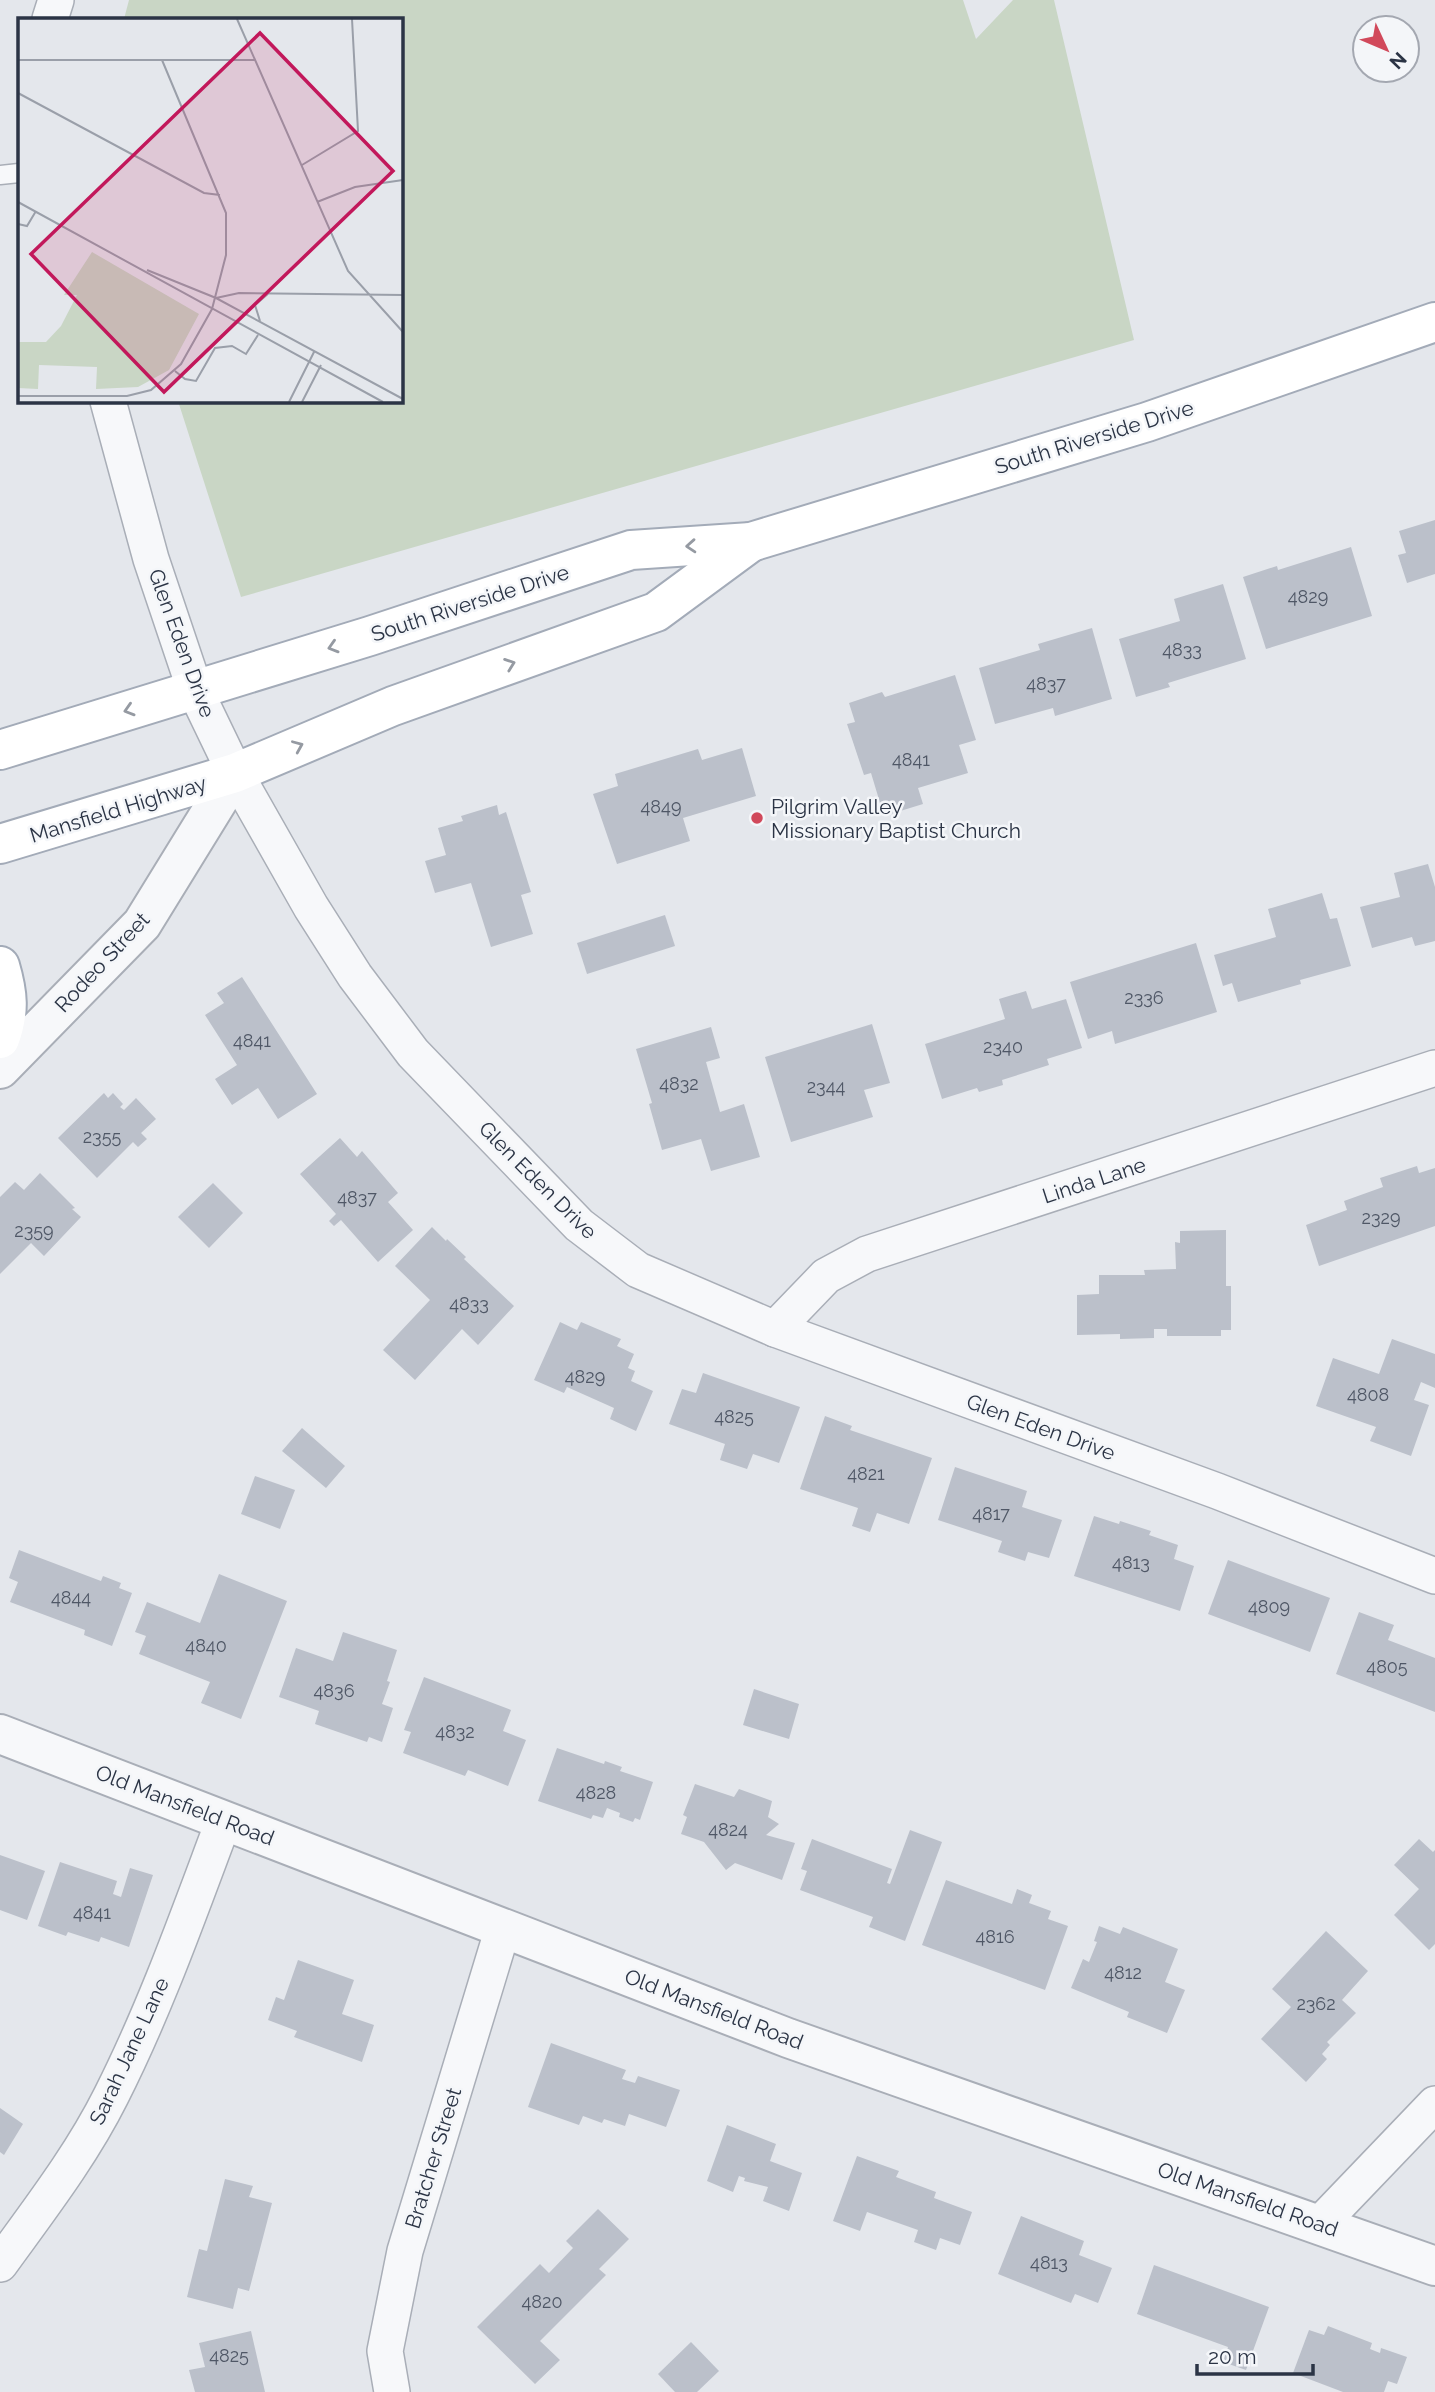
<svg xmlns="http://www.w3.org/2000/svg" width="1435" height="2392" viewBox="0 0 1435 2392" font-family="Raleway,sans-serif">
<style>
.green{fill:#c9d6c5}
.building{fill:#bbc0ca}
.lines{fill:none;stroke-linecap:round;stroke-linejoin:round}
.service-casing{stroke:#a9aeb7;stroke-width:21}
.minor-casing{stroke:#a9aeb7;stroke-width:38}
.tertiary-casing{stroke:#a9aeb7;stroke-width:42}
.primary-casing{stroke:#a3abb8;stroke-width:42}
.service{stroke:#f7f8fa;stroke-width:18}
.minor{stroke:#f7f8fa;stroke-width:35}
.tertiary{stroke:#f7f8fa;stroke-width:38}
.primary{stroke:#fff;stroke-width:38}
.oneway{stroke:#959aa2}
.poi-dot{fill:#d1495b;stroke:#f4f6f9;stroke-width:2.5}
.labels{text-anchor:middle;dominant-baseline:central;stroke-width:5;stroke-linejoin:round;paint-order:stroke}
.number-label{font-size:18px;fill:#4f5766}
.street-label{font-size:21px;fill:#2b3445;stroke:#f4f6f9}
.poi-label{font-size:21px;fill:#2b3445;stroke:#f4f6f9;text-anchor:start}
.inset-road{fill:none;stroke:#9a9fa9;stroke-width:2}
.view{fill:#c2185b;fill-opacity:0.15;stroke:#c2185b;stroke-width:3.5}
.inset-edge{fill:none;stroke:#2b3445;stroke-width:3.5}
</style>
<rect width="100%" height="100%" fill="#e4e7ec"/>
<polygon class="green" points="129,0 963,0 976,39 1013,0 1054,0 1134,340 241,597 178,401 401,401 401,19 124,19"/>
<g class="building">
<polygon points="1435,520 1435,574 1407,583 1398,555 1406,553 1399,531"/>
<polygon points="1351,547 1372,616 1266,649 1243,577 1277,566 1278,570"/>
<polygon points="1223,584 1246,659 1168,683 1170,687 1136,697 1119,639 1180,621 1174,599"/>
<polygon points="1092,628 1112,699 1055,716 1053,708 995,724 979,668 1040,650 1038,644"/>
<polygon points="955,675 976,740 959,745 968,773 918,788 923,804 884,816 871,773 864,775 847,724 855,722 849,703 882,692 885,697"/>
<polygon points="742,748 756,796 683,818 690,841 617,864 593,794 618,786 615,774 698,749 702,760"/>
<polygon points="497,805 499,815 506,812 531,892 521,895 533,934 491,947 471,883 435,893 425,861 446,855 438,828 463,821 461,816"/>
<polygon points="1428,864 1435,887 1435,941 1415,946 1412,937 1372,948 1360,907 1400,897 1394,873"/>
<polygon points="1322,893 1330,919 1337,918 1351,966 1300,980 1301,984 1238,1002 1232,983 1223,986 1214,955 1276,937 1268,909"/>
<polygon points="665,915 675,946 587,974 577,943"/>
<polygon points="1196,943 1217,1012 1115,1044 1112,1031 1088,1039 1070,982"/>
<polygon points="242,977 317,1094 278,1119 258,1088 232,1105 215,1079 237,1065 205,1015 224,1003 217,993"/>
<polygon points="1026,991 1032,1009 1066,999 1082,1048 1047,1059 1049,1065 1002,1080 1003,1085 979,1092 977,1088 942,1099 925,1044 1005,1019 999,999"/>
<polygon points="872,1024 890,1083 864,1090 873,1117 791,1142 765,1057"/>
<polygon points="711,1027 720,1058 706,1062 720,1112 744,1104 760,1157 711,1171 701,1139 662,1150 649,1104 652,1103 636,1049"/>
<polygon points="104,1093 108,1098 113,1093 123,1104 120,1107 124,1110 136,1098 156,1119 141,1133 147,1139 138,1147 133,1142 97,1178 58,1138"/>
<polygon points="340,1138 357,1157 362,1151 398,1193 388,1202 413,1230 378,1262 341,1220 334,1226 329,1221 336,1214 300,1174"/>
<polygon points="1417,1166 1419,1173 1435,1168 1435,1226 1319,1266 1306,1225 1347,1210 1344,1201 1383,1187 1380,1178"/>
<polygon points="40,1173 75,1208 72,1209 81,1217 44,1256 31,1243 0,1274 0,1197 15,1182 24,1190"/>
<polygon points="213,1183 243,1213 209,1248 178,1217"/>
<polygon points="432,1227 446,1241 447,1239 466,1257 464,1259 514,1306 478,1345 462,1329 415,1380 383,1350 430,1300 395,1266"/>
<polygon points="1226,1230 1226,1286 1231,1286 1231,1330 1221,1330 1221,1336 1167,1336 1167,1329 1154,1329 1154,1338 1120,1339 1120,1334 1077,1335 1077,1295 1099,1294 1099,1275 1145,1275 1144,1270 1176,1269 1175,1242 1180,1243 1180,1231"/>
<polygon points="560,1322 577,1330 581,1322 621,1339 617,1346 634,1354 628,1368 635,1371 631,1381 653,1391 636,1431 610,1419 614,1408 567,1387 564,1393 534,1380"/>
<polygon points="1392,1339 1435,1354 1435,1388 1421,1382 1414,1400 1429,1405 1411,1456 1370,1441 1376,1427 1316,1406 1333,1358 1379,1374"/>
<polygon points="703,1373 800,1407 779,1463 753,1454 747,1469 720,1460 725,1444 669,1424 682,1389 696,1393"/>
<polygon points="825,1416 852,1426 850,1430 932,1458 909,1524 877,1513 870,1532 852,1526 858,1508 800,1489"/>
<polygon points="302,1428 345,1466 326,1488 282,1451"/>
<polygon points="955,1467 1027,1491 1022,1507 1062,1520 1049,1558 1028,1552 1025,1561 998,1552 1002,1541 938,1520"/>
<polygon points="255,1476 295,1490 280,1529 241,1514"/>
<polygon points="1094,1516 1119,1524 1120,1521 1151,1531 1149,1535 1178,1545 1174,1559 1194,1566 1180,1611 1074,1576"/>
<polygon points="19,1550 101,1581 103,1576 121,1583 119,1588 132,1593 112,1646 84,1635 85,1630 10,1602 18,1582 9,1578"/>
<polygon points="1228,1560 1330,1598 1310,1652 1208,1614"/>
<polygon points="219,1574 287,1601 241,1719 201,1703 210,1682 139,1654 146,1636 135,1632 147,1602 200,1623"/>
<polygon points="1359,1612 1394,1625 1388,1640 1435,1658 1435,1712 1336,1674"/>
<polygon points="343,1632 397,1650 387,1681 390,1682 382,1704 393,1708 382,1742 369,1737 367,1742 315,1724 319,1711 279,1697 296,1648 333,1661"/>
<polygon points="424,1677 511,1710 503,1731 526,1740 508,1786 468,1770 465,1776 403,1753 411,1732 404,1730"/>
<polygon points="754,1689 799,1704 789,1739 743,1725"/>
<polygon points="557,1748 604,1764 605,1761 622,1767 620,1771 653,1782 640,1820 635,1818 633,1822 619,1817 620,1813 607,1808 603,1818 593,1815 591,1819 538,1801"/>
<polygon points="695,1784 734,1797 739,1789 772,1801 768,1817 779,1824 766,1835 795,1843 782,1880 735,1863 726,1870 704,1842 681,1834 687,1817 683,1815"/>
<polygon points="910,1830 942,1842 905,1941 869,1927 873,1917 800,1890 807,1871 801,1869 812,1839 892,1869 887,1883 890,1884"/>
<polygon points="1419,1839 1433,1852 1435,1850 1435,1944 1429,1950 1394,1915 1419,1889 1394,1865"/>
<polygon points="0,1855 45,1871 27,1920 0,1910"/>
<polygon points="60,1862 117,1881 113,1894 121,1897 130,1868 153,1875 129,1947 101,1937 99,1942 68,1932 66,1936 38,1926"/>
<polygon points="946,1880 1012,1904 1017,1889 1032,1895 1029,1903 1051,1911 1048,1919 1068,1926 1045,1990 922,1945"/>
<polygon points="1099,1926 1120,1934 1123,1927 1178,1949 1165,1982 1185,1990 1167,2033 1127,2017 1129,2012 1071,1988 1083,1959 1089,1962 1097,1942 1094,1941"/>
<polygon points="1326,1931 1368,1971 1342,2000 1356,2013 1327,2042 1330,2045 1322,2054 1327,2059 1306,2082 1261,2039 1291,2007 1272,1989"/>
<polygon points="298,1960 354,1980 342,2014 374,2025 362,2062 294,2037 297,2031 268,2020 276,1997 284,2000"/>
<polygon points="551,2043 626,2070 622,2079 635,2083 638,2076 680,2090 666,2127 629,2114 625,2126 604,2119 602,2123 583,2116 579,2125 528,2107"/>
<polygon points="0,2108 23,2124 4,2155 0,2152"/>
<polygon points="727,2125 776,2144 770,2161 802,2173 789,2211 763,2201 768,2187 744,2181 745,2178 739,2176 733,2192 707,2181"/>
<polygon points="857,2156 899,2171 896,2177 936,2192 934,2198 972,2212 960,2245 940,2238 936,2250 914,2242 918,2230 867,2212 860,2231 833,2221"/>
<polygon points="225,2179 253,2186 249,2197 272,2203 249,2291 238,2288 233,2309 187,2297 199,2249 207,2251"/>
<polygon points="598,2209 629,2239 599,2269 606,2275 540,2341 560,2360 535,2384 477,2327 540,2264 549,2273 573,2248 566,2241"/>
<polygon points="1021,2216 1084,2241 1079,2255 1112,2268 1098,2303 1075,2294 1071,2303 998,2274"/>
<polygon points="1154,2265 1269,2307 1246,2370 1223,2362 1228,2347 1137,2314"/>
<polygon points="1328,2326 1372,2343 1370,2349 1380,2353 1381,2348 1407,2357 1397,2384 1388,2381 1384,2392 1343,2392 1293,2373 1309,2330 1324,2335"/>
<polygon points="251,2331 265,2392 195,2392 189,2370 205,2367 199,2343"/>
<polygon points="691,2342 719,2371 697,2392 675,2392 658,2374"/>
</g>
<g class="lines">
<defs>
<polyline id="service" points="0,175 19,173"/>
<g id="minor">
<polyline points="50,19 56,0"/>
<polyline points="108,401 151,559 195,690 235,773 311,907 355,976 413,1053 579,1225 638,1270 775,1329 1217,1491 1435,1576"/>
<polyline points="775,1329 826,1276 867,1254 1435,1068"/>
<polyline points="1320,2224 1435,2104"/>
<path d="M0,2264C39,2210 81,2156 111,2096C156,2007 189,1913 224,1820"/>
<polyline points="392,2392 385,2351 405,2251 503,1928"/>
</g>
<g id="tertiary">
<polyline points="0,1069 142,924 235,773"/>
<polyline points="0,1734 788,2038 1435,2266"/>
</g>
<g id="primary">
<polyline points="0,750 370,636 631,550 751,542 1147,422 1435,322"/>
<polyline points="0,844 235,773 393,706 656,612 751,542"/>
<path d="M0,966C8,993 10,1012 0,1039"/>
</g>
</defs>
<use href="#service" class="service-casing"/>
<use href="#minor" class="minor-casing"/>
<use href="#tertiary" class="tertiary-casing"/>
<use href="#primary" class="primary-casing"/>
<use href="#service" class="service"/>
<use href="#minor" class="minor"/>
<use href="#tertiary" class="tertiary"/>
<use href="#primary" class="primary"/>
</g>
<defs><path id="oneway-chevron" d="M-2-3.5L2.5 0L-2 3.5" fill="none" stroke-width="1.6" stroke-linecap="round" stroke-linejoin="round" transform="scale(1.75)"/></defs>
<g class="oneway">
<use href="#oneway-chevron" transform="translate(691 546) rotate(176)"/>
<use href="#oneway-chevron" transform="translate(333 647) rotate(163)"/>
<use href="#oneway-chevron" transform="translate(510 664) rotate(-20)"/>
<use href="#oneway-chevron" transform="translate(129 710) rotate(163)"/>
<use href="#oneway-chevron" transform="translate(298 746) rotate(-23)"/>
</g>
<circle class="poi-dot" cx="757" cy="818" r="7"/>
<g class="labels">
<g class="number-label">
<text x="1308" y="596">4829</text>
<text x="1182" y="649">4833</text>
<text x="1046" y="683">4837</text>
<text x="911" y="759">4841</text>
<text x="661" y="806">4849</text>
<text x="1144" y="997">2336</text>
<text x="252" y="1040">4841</text>
<text x="1003" y="1046">2340</text>
<text x="679" y="1083">4832</text>
<text x="826" y="1086">2344</text>
<text x="102" y="1136">2355</text>
<text x="357" y="1197">4837</text>
<text x="1381" y="1217">2329</text>
<text x="34" y="1230">2359</text>
<text x="469" y="1303">4833</text>
<text x="585" y="1376">4829</text>
<text x="1368" y="1394">4808</text>
<text x="734" y="1416">4825</text>
<text x="866" y="1473">4821</text>
<text x="991" y="1513">4817</text>
<text x="1131" y="1562">4813</text>
<text x="71" y="1597">4844</text>
<text x="1269" y="1606">4809</text>
<text x="206" y="1645">4840</text>
<text x="1387" y="1666">4805</text>
<text x="334" y="1690">4836</text>
<text x="455" y="1731">4832</text>
<text x="596" y="1792">4828</text>
<text x="728" y="1829">4824</text>
<text x="92" y="1912">4841</text>
<text x="995" y="1936">4816</text>
<text x="1123" y="1972">4812</text>
<text x="1316" y="2003">2362</text>
<text x="1049" y="2262">4813</text>
<text x="542" y="2301">4820</text>
<text x="229" y="2355">4825</text>
</g>
<g class="street-label">
<text transform="translate(1094 437) rotate(-17)">South Riverside Drive</text>
<text transform="translate(470 603) rotate(-18)">South Riverside Drive</text>
<text transform="translate(182 643) rotate(70)">Glen Eden Drive</text>
<text transform="translate(118 809) rotate(-17)">Mansfield Highway</text>
<text transform="translate(102 962) rotate(-47)">Rodeo Street</text>
<text transform="translate(538 1180) rotate(45)">Glen Eden Drive</text>
<text transform="translate(1094 1180) rotate(-18)">Linda Lane</text>
<text transform="translate(1041 1427) rotate(20)">Glen Eden Drive</text>
<text transform="translate(185 1805) rotate(21)">Old Mansfield Road</text>
<text transform="translate(714 2009) rotate(21)">Old Mansfield Road</text>
<text transform="translate(129 2051) rotate(-65)">Sarah Jane Lane</text>
<text transform="translate(433 2158) rotate(-73)">Bratcher Street</text>
<text transform="translate(1248 2199) rotate(19)">Old Mansfield Road</text>
</g>
<g class="poi-label">
<text x="771" y="806">Pilgrim Valley<tspan x="771" dy="24">Missionary Baptist Church</tspan></text>
</g>
</g>
<g transform="translate(18 18)">
<rect width="385" height="385" fill="#e4e7ec"/>
<path d="M74,234L181,296L151,352L120,369L78,371L79,349L21,347L20,371L0,370V324H28L43,308L59,277H46Z" fill="#c9d6c5"/>
<path class="inset-road" d="M219,1L330,253L385,314M0,42H237M0,75L186,175L202,177M284,147L340,113L334,1M0,184L365,384M299,184L337,169L385,162M0,206L9,208L18,193M129,252L198,280L385,381M198,280L221,275L385,277M242,303L237,287L251,275M157,353L167,361L178,363L197,330L214,328L228,336L240,317M0,378H109L133,372L163,346L194,291L208,237V195L144,42M271,384L296,334M284,384L303,347"/>
<path class="view" d="M242,15L375,153L146,374L13,236Z"/>
<rect width="385" height="385" class="inset-edge"/>
</g>
<g transform="translate(1386 49) rotate(134)"><circle r="33" fill="#f4f6f9" stroke="#a4a8b1" stroke-width="2"/>
<path d="M0-5L12 26L0 18L-12 26Z" fill="#d1495b"/>
<text y="-10" font-size="19" font-weight="bold" text-anchor="middle" fill="#2b3445">N</text>
</g>
<path d="M1197 2364v10h116v-10" fill="none" stroke="#2b3445" stroke-width="3.5"/>
<text x="1208" y="2364" font-size="21" fill="#2b3445" stroke="#f4f6f9" stroke-width="5" paint-order="stroke">20 m</text>
</svg>
